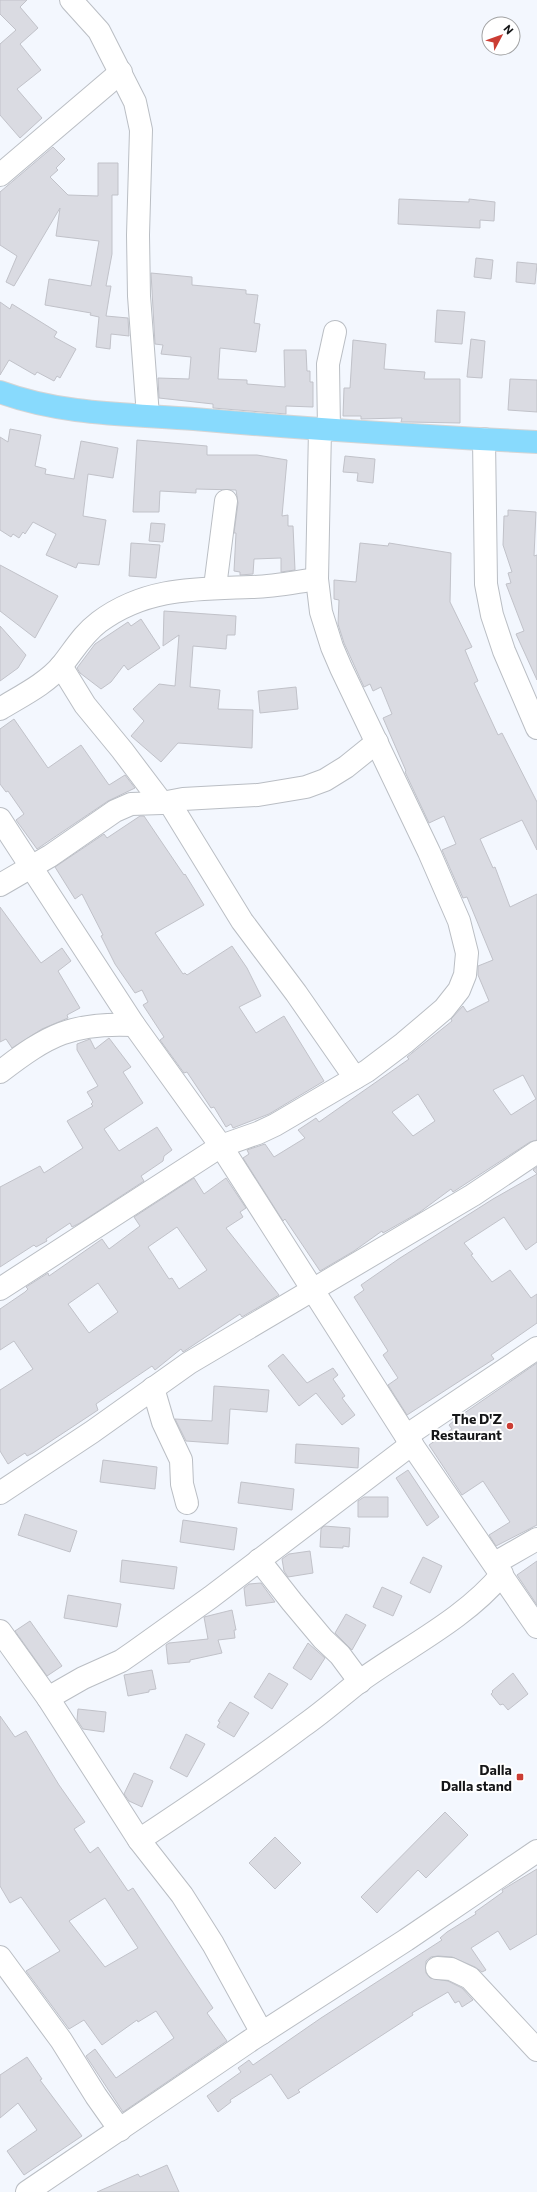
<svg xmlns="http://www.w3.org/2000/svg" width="537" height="2192" viewBox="0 0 537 2192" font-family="Commissioner,sans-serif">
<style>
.building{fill:#dadbe2;stroke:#c1c2c9;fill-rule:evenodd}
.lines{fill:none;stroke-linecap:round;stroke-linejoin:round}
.minor-casing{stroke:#babec4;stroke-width:24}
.major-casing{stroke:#d5d5d5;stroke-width:24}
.minor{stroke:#fff;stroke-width:22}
.major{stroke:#88dafd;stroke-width:22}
.poi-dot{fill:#cb3d34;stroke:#fff;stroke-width:1.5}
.labels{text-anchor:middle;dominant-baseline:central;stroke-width:4;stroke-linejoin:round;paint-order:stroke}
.poi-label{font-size:14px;font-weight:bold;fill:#151618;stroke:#fff;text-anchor:end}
</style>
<rect width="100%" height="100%" fill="#f3f7fe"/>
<g class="building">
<polygon points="0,0 27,0 20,7 38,28 20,44 41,70 17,89 42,118 20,138 0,115 0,44 16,30 0,14"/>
<polygon points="53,147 65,159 56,168 58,170 50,177 68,195 98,196 98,163 118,163 118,195 112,195 112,254 106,286 111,286 106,316 128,318 129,336 111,334 110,349 96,347 99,317 90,315 91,313 45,305 49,279 91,286 99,241 56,236 60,208 14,286 6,282 17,256 0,245 0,192"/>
<polygon points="399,199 469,202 469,199 495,202 494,221 480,220 480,228 398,224"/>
<polygon points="476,258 493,260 491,279 474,277"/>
<polygon points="517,262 537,264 535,284 516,282"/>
<polygon points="151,273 192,277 192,285 246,290 246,294 258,295 254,323 260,324 256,352 220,348 218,379 247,380 247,384 285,387 284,350 306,350 307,371 310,371 310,382 313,382 313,407 286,406 286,414 213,408 213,404 159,398 158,378 189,379 191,357 161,354 163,345 155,344"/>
<polygon points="0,302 10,309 12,304 57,332 54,337 76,349 60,378 57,376 54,381 37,372 35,375 9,360 0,375"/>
<polygon points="437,310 465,312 462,344 435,342"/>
<polygon points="471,339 485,341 482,378 467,377"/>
<polygon points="353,340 386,344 384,369 425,372 424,379 460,379 460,423 409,422 401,422 402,418 399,418 361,419 361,416 343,416 344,388 350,388"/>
<polygon points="510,379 537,380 537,412 508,410"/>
<polygon points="10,429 41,435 35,466 46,469 45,474 74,479 81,441 118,448 113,478 88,474 83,516 106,520 99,565 78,563 76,568 46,555 56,534 33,522 25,534 23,532 19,538 13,534 11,537 0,530 0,437 8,442"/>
<polygon points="137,440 207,446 207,455 257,455 287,460 282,516 288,515 288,526 293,526 295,570 281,572 281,558 254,559 253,574 240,575 240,572 234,571 236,533 234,533 238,503 236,490 196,489 196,493 160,491 159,512 133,512"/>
<polygon points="345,456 375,459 373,483 357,481 358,473 343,472"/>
<polygon points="508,510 536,512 534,556 537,555 537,680 516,634 524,631 506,584 511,583 508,573 512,572 503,545 504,516 508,516"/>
<polygon points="151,523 165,524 163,542 149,541"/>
<polygon points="131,543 160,545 156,578 129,576"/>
<path d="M360,543L388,546L389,543L451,553L450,602L472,647L465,650L478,681L474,683L498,735L502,733L537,802V850L522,820L480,839L493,868L495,867L510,907L537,894V1140L530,1142L453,1192L451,1189L420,1212L383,1233L382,1231L354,1251L320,1271L285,1219L283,1221L243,1158L249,1154L247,1150L265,1144L274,1157L305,1138L298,1130L316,1118L319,1122L409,1059L407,1057L452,1021L451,1019L463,1006L467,1012L489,1001L478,975V966L493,960L467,897L463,898L442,850L456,844L444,816L429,823L405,772L406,771L383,718L392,714L381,687L373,691L370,684L364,687L344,643L338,624L339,600L334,599V580L356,582ZM523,1075L536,1099L511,1115L493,1090ZM418,1094L435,1121L413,1136L392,1112Z"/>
<polygon points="0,565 58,596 35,638 0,611"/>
<polygon points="164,611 236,616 235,635 227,635 226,649 193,646 190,687 220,690 218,709 253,710 252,748 178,743 161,762 131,736 144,721 133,709 159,684 175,686 179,635 163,646"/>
<polygon points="141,619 160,648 128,670 124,665 111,682 101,689 80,673 77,668 95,644 128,622 131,626"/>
<polygon points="0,626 26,655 18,668 0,681"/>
<polygon points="296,687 298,709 260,713 258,691"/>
<polygon points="14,719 48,768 81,745 109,785 125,775 135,788 108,801 37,849 16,820 24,814 8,791 6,792 0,784 0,729"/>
<polygon points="140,816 144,816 184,875 185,874 204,905 155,933 183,974 185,973 187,975 232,946 247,968 261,996 239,1007 256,1033 284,1016 324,1081 269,1114 233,1128 231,1124 226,1127 214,1107 211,1108 187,1072 184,1073 160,1040 164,1037 143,1005 148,1002 142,990 135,993 115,964 101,936 103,935 82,894 75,899 55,867 104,834 107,838"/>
<polygon points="0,907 41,963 62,948 71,961 58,971 80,1008 67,1015 68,1018 42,1029 12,1048 6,1039 0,1042"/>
<polygon points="109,1038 131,1067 123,1072 143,1103 104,1129 119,1151 157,1127 172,1150 164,1156 163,1161 141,1176 144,1181 80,1223 72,1227 70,1223 46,1239 47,1241 36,1247 34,1245 0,1267 0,1187 40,1166 44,1173 83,1148 67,1121 93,1106 91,1104 93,1102 87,1092 98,1086 77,1050 77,1044 90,1039 95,1049"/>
<polygon points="537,1167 537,1242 526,1250 504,1217 464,1243 473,1254 471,1255 492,1282 510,1270 531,1298 537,1294 537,1323 491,1355 494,1359 407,1415 388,1385 398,1378 383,1355 388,1351 354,1297 364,1290 361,1285 400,1258 493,1199 537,1174 533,1170"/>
<path d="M194,1178L204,1194L226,1178L246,1208L240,1212L243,1217L226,1228L279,1295L242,1317L240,1314L183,1352L181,1349L155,1370L152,1366L96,1404L98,1410L33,1453L27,1456L25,1453L8,1464L0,1451V1390L33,1369L14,1341L0,1350V1309L25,1292L28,1289L26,1287L48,1273L49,1276L102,1239L109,1249L140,1226L134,1217ZM177,1227L207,1270L179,1289L172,1278L169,1279L148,1247ZM98,1283L118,1312L89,1333L68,1304Z"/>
<polygon points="283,1354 307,1383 333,1368 338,1375 333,1379 345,1396 342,1398 355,1415 342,1425 316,1393 299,1406 268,1366"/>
<polygon points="537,1363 537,1525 496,1546 489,1535 510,1522 483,1481 462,1495 429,1445 452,1429 449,1425 460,1416"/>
<polygon points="214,1386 269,1390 267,1412 230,1409 228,1444 186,1441 175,1419 212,1421"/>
<polygon points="296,1444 359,1448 358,1468 295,1463"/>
<polygon points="103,1460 157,1467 155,1489 100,1482"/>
<polygon points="408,1470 439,1517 427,1526 396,1478"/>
<polygon points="241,1482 294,1489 292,1510 238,1503"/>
<polygon points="364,1497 388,1497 388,1517 358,1517 358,1501"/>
<polygon points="25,1514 77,1531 70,1552 18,1535"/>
<polygon points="183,1520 237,1528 234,1550 180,1542"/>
<polygon points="324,1526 350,1528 349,1547 343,1546 343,1548 320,1547 321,1529"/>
<polygon points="310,1551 313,1573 288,1577 284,1571 282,1559 289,1554"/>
<polygon points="423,1557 442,1566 430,1593 410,1583"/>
<polygon points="122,1560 177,1567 174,1589 120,1582"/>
<polygon points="537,1561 537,1605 517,1575"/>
<polygon points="261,1583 275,1602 246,1606 244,1588 249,1584"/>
<polygon points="382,1587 402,1596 393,1616 373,1607"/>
<polygon points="68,1595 121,1604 117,1627 64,1618"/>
<polygon points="232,1610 236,1630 234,1630 235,1638 218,1640 222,1653 190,1660 190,1662 168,1664 166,1645 169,1643 208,1639 204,1617"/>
<polygon points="346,1614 366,1625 352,1650 335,1633"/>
<polygon points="30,1621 62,1666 47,1676 15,1631"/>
<polygon points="308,1643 325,1658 311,1680 293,1668"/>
<polygon points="152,1670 156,1689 149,1690 149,1692 128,1696 124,1675"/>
<polygon points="269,1673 288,1684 272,1709 254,1697"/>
<polygon points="513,1673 528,1694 508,1710 503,1704 500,1705 491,1694 493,1692 492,1691"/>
<polygon points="230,1702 249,1713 234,1737 217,1727 220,1722 218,1721"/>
<polygon points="78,1709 106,1712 104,1732 83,1729 77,1720"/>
<path d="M0,1716L15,1737L26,1731L59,1785L85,1822L74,1829L90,1853L98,1847L128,1891L133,1888L213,2008L207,2013L227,2041L123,2112L86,2056L95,2049L116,2078L174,2038L156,2011L138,2022L137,2020L102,2045L84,2020L69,2029L26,1971L60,1951L21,1897L10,1903L0,1886ZM105,1898L138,1948L105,1967L69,1921Z"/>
<polygon points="186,1734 205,1744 187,1777 170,1768"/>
<polygon points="134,1773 153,1781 142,1807 129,1801 124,1794"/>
<polygon points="445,1812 468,1835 426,1878 418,1870 377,1913 361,1897"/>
<polygon points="275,1837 301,1863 275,1889 249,1863"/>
<polygon points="537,1869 537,1934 510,1950 498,1931 471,1948 486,1970 482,1972 475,1967 452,1957 438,1956 431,1957 426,1961 426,1973 430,1978 448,1981 462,1988 473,2000 462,2007 459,2001 455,2003 448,1992 412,2013 413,2015 298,2090 300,2092 288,2099 271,2074 230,2100 231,2102 218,2112 207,2096 241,2072 238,2068 249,2060 253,2065 321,2018 442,1940 440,1938 447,1932 476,1914 475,1912 503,1892 502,1890"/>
<polygon points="27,2057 42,2079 40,2080 82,2136 24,2175 7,2151 37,2130 18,2103 0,2118 0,2075"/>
<polygon points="167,2165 179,2192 97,2192 138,2174 140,2177"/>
</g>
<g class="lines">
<defs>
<g id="minor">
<polyline points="71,0 99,31 135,102 141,130 138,235 139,296 148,416"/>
<polyline points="0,175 121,72"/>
<polyline points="329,430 328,364 335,332"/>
<polyline points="484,439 486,584 492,615 504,651 537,728"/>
<polyline points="215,587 226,501"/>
<polyline points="61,666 85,705 122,750 162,803"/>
<path d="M0,709C21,696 46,684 62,665C74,650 83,634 99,622C146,587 196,589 251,587C272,587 295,582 317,579"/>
<polyline points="169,802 242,921 296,993 355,1078"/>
<polyline points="0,819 134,1025 221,1146 406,1436 537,1627"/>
<polyline points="0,885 50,856 115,811 131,804 162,803 183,799 258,795 306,787 325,780 346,767 377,742"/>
<path d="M0,1072C48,1035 72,1022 134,1025"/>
<polyline points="0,1289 221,1146 258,1133 275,1125 367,1071 404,1043 444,1009 459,990 465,975 467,953 459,921 429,852 341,668 332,647 321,612 317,579 320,429"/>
<polyline points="153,1388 163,1422 181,1460 182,1484 187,1503"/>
<polyline points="406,1436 537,1348"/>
<polyline points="0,1493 92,1432 189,1363 473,1195 537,1152"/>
<polyline points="259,1560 292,1602 323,1639 340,1655 360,1682"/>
<polyline points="495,1563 537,1539"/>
<polyline points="0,1631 48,1698 139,1840 182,1895 213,1944 262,2033"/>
<polyline points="48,1698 83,1678 121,1661 134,1652 211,1597 412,1444"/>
<path d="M139,1840C195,1803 250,1766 303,1726C323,1712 341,1696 360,1681C407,1647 465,1619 502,1574"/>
<polyline points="0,1957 61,2040 96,2096 120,2130"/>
<polyline points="437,1968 451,1969 470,1978 537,2050"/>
<polyline points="27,2192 251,2040 406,1940 537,1851"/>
</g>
<path id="major" d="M0,392C62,415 129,414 194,419C308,429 422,436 537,442"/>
</defs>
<use href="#minor" class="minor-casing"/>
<use href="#major" class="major-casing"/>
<use href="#minor" class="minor"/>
<use href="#major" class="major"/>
</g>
<g class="poi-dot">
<circle cx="510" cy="1426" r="4"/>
<rect x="516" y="1773" width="8" height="8" rx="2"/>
</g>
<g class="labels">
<g class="poi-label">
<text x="502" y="1418">The D'Z<tspan x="502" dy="16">Restaurant</tspan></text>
<text x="512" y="1769">Dalla<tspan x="512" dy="16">Dalla stand</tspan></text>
</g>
</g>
<g transform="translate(501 36) rotate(49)"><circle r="19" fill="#ffffff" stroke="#a1a2a3"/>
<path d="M0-3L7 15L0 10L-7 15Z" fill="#cb3d34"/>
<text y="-6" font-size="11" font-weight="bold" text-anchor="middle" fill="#151618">N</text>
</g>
</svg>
